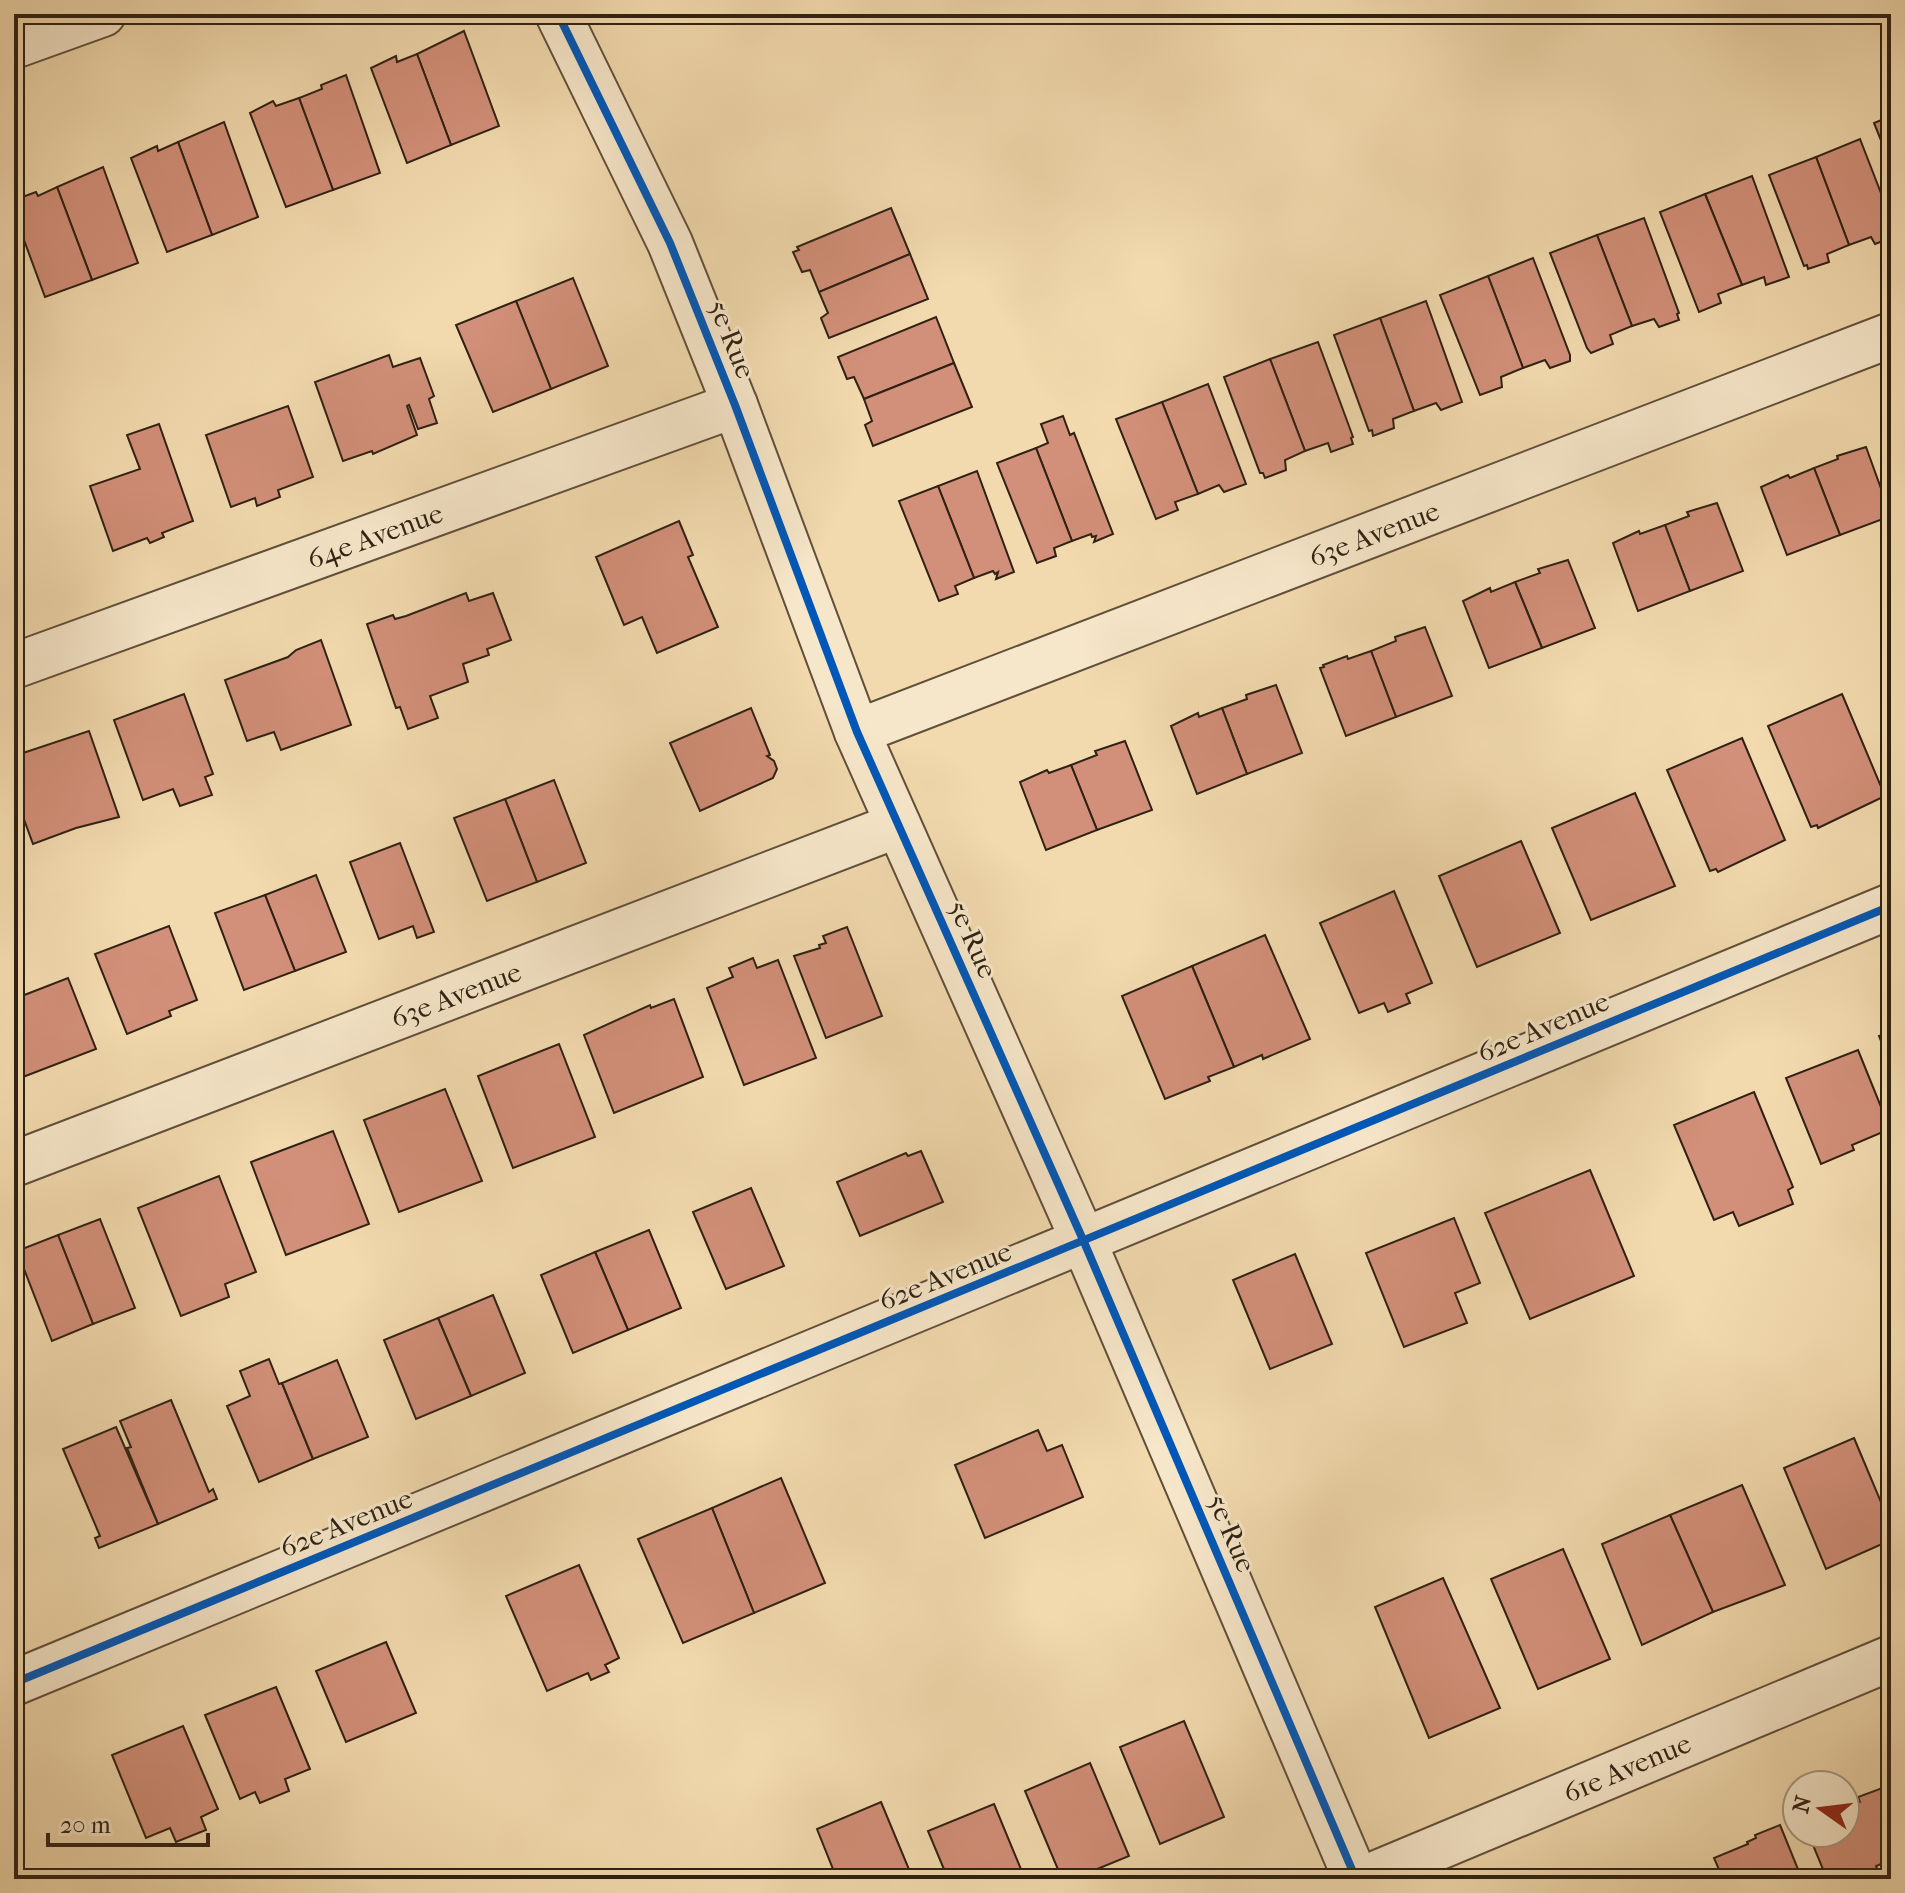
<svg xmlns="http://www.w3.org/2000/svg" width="1905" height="1893" viewBox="0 0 1905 1893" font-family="'IM FELL French Canon',serif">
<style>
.building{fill:#d28f79;stroke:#2f2113;stroke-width:2}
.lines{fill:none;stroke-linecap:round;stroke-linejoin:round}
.minor-casing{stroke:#604f3a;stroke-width:48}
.minor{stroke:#f7e7ca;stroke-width:44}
.cycleway-casing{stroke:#f7e7ca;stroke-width:13}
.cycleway{stroke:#0057b8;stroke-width:8}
.labels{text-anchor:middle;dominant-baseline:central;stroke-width:6;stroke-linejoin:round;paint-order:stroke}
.street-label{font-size:28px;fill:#2f2113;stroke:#f7e7ca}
</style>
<rect width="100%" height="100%" fill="#f2daae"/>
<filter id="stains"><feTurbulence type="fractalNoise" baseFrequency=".0025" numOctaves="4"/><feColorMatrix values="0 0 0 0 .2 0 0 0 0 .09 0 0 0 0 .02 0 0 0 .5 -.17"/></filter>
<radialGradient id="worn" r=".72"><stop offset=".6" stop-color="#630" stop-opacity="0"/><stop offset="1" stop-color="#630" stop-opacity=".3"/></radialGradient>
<g class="building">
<polygon points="464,31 499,126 451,145 417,54"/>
<polygon points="417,54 451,145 407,163 371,68 396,56 397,62"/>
<polygon points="346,75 380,173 333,190 299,98 322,89 321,85"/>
<polygon points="299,98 333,190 286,207 250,113 273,101 276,106"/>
<polygon points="1891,116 1891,165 1874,123"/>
<polygon points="224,122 258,217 212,235 178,142"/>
<polygon points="1860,139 1891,219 1891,238 1875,244 1871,237 1849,245 1816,157"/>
<polygon points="178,142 212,235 167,252 131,158 157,146 158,151"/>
<polygon points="1816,157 1849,245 1827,254 1829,262 1808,269 1807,265 1804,266 1769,175"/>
<polygon points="103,167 138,263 92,280 57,187"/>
<polygon points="1752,176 1789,277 1766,285 1764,277 1742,285 1705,194"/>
<polygon points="57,187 92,280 45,297 14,213 14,200 36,192 38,196"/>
<polygon points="1705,194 1742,285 1718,294 1721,303 1699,312 1660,212"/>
<polygon points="891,208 910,254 819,292 810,270 802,272 793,252 799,250 797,247"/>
<polygon points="1644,218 1679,313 1677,314 1679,320 1659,327 1654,319 1632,326 1597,235"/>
<polygon points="1597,235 1632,326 1610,335 1613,344 1591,353 1587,348 1550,253"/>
<polygon points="910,254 928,299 829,338 821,318 828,313 819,292"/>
<polygon points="1533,258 1570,355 1570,361 1550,368 1545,360 1523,368 1488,276"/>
<polygon points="1488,276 1523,368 1501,377 1502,387 1480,395 1440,295"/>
<polygon points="573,278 608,366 551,389 516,301"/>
<polygon points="516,301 551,389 493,412 456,325"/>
<polygon points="1426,301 1462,402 1441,410 1436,403 1414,411 1380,318"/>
<polygon points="936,317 954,363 864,399 854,377 847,379 838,357"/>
<polygon points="1380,318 1414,411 1393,419 1394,428 1373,436 1372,430 1369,431 1334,335"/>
<polygon points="1318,342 1353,437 1351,438 1353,444 1331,452 1328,443 1305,451 1270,359"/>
<polygon points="389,355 393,367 420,358 434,396 429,399 437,423 418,429 409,405 407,406 417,435 373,454 372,451 343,461 315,382"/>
<polygon points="1270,359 1305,451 1285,460 1286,470 1265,478 1263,473 1260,473 1224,377"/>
<polygon points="954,363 972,407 873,446 865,425 872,421 864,399"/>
<polygon points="1208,384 1246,484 1224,492 1219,485 1198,494 1162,402"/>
<polygon points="1162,402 1198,494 1175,502 1178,510 1156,519 1116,419"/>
<polygon points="288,406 313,477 278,490 280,497 257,506 255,498 231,507 206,435"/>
<polygon points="1063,416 1070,435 1074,433 1113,534 1094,542 1096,536 1092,537 1091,534 1072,541 1036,448 1048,443 1041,424"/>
<polygon points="159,424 193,521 162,533 164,537 150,543 147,538 113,551 90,486 140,469 127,435"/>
<polygon points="1866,447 1891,516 1840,535 1814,468 1838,459 1837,456"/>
<polygon points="1036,448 1072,541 1054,548 1056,556 1037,563 997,463"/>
<polygon points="1814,468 1840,535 1787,555 1761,487 1788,475 1790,478"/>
<polygon points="977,471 1014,572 996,579 998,572 995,574 993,571 974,578 938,486"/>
<polygon points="938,486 974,578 955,586 958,594 939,601 899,501"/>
<polygon points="1717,503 1743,571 1690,591 1665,525 1689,516 1687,512"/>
<polygon points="679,521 693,555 688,557 718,627 657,653 642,617 624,625 596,557"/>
<polygon points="1665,525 1690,591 1638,611 1613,543 1639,531 1640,534"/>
<polygon points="1568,560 1595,628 1542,648 1515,582 1540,573 1538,569"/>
<polygon points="1515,582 1542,648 1489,668 1463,601 1490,588 1491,592"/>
<polygon points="466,593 469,601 493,593 511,640 487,649 489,655 463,664 468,682 430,696 438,718 408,729 400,707 396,708 367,624 393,615 395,619 406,616"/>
<polygon points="1425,627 1452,696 1396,717 1371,651 1396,641 1395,637"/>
<polygon points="321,640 351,725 281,750 274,732 247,741 225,680 288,657 296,650"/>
<polygon points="1371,651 1396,717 1346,736 1320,668 1324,667 1323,665 1347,656 1348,659"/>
<polygon points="1276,685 1302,753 1247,774 1222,708 1247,699 1246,695"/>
<polygon points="184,694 213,774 205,777 212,795 180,806 173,789 143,800 114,720"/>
<polygon points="1842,694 1885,796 1818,828 1817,825 1811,827 1768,726"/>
<polygon points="751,708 770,755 767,756 774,761 777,769 773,778 700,811 670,743"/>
<polygon points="1222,708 1247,774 1197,794 1171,726 1198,713 1199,717"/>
<polygon points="89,731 119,817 76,828 33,844 14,792 14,756"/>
<polygon points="1742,738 1785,840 1718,872 1716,869 1710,871 1667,770"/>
<polygon points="1125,741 1152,810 1097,830 1071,765 1097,755 1095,751"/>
<polygon points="1071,765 1097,830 1046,850 1020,782 1047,770 1049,773"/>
<polygon points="554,780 586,863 537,882 505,799"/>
<polygon points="1635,793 1675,886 1591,920 1552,828"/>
<polygon points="505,799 537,882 487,901 454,818"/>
<polygon points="1521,841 1560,933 1477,967 1439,876"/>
<polygon points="400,843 434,932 417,938 413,926 379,939 350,862"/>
<polygon points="316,875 346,952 295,971 265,895"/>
<polygon points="1394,891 1432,983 1406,994 1410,1003 1388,1012 1384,1003 1359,1013 1320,923"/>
<polygon points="265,895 295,971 244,990 215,913"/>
<polygon points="169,926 197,1000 169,1011 171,1016 127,1034 95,954"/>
<polygon points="847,927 882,1016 826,1038 794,956 820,948 819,945 826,943 823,936"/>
<polygon points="1265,935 1310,1039 1263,1059 1262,1055 1234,1067 1192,966"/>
<polygon points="753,958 757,968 778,960 816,1058 744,1085 707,988 733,977 729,968"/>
<polygon points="1192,966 1234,1067 1208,1077 1210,1081 1165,1099 1122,996"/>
<polygon points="68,978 96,1049 15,1080 14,999"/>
<polygon points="674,999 703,1077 614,1113 584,1035 650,1005 651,1008"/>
<polygon points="1891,1031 1891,1065 1879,1036"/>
<polygon points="559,1044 595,1137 513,1168 478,1076"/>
<polygon points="1858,1050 1890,1129 1852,1145 1854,1150 1821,1164 1786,1078"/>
<polygon points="445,1089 482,1181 399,1212 364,1120"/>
<polygon points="1754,1092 1793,1187 1788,1190 1793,1204 1739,1226 1733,1212 1714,1220 1674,1125"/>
<polygon points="333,1131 369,1224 286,1255 251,1162"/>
<polygon points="921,1151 943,1202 860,1236 837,1182 906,1153 908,1156"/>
<polygon points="1590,1170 1634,1276 1530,1319 1485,1213"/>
<polygon points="219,1176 256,1272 225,1284 229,1297 181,1316 138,1208"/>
<polygon points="751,1188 784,1266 726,1289 693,1212"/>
<polygon points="1454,1218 1480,1283 1455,1293 1467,1323 1404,1347 1366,1253"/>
<polygon points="100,1219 135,1308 93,1324 58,1235"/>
<polygon points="649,1230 681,1308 628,1330 595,1252"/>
<polygon points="58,1235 93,1324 52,1341 17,1251"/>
<polygon points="595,1252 628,1330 573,1353 541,1275"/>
<polygon points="1295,1254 1332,1344 1270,1369 1233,1280"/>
<polygon points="493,1295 525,1373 471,1396 438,1318"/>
<polygon points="438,1318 471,1396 416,1419 384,1340"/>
<polygon points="269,1359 279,1384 282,1383 313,1459 259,1482 227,1406 250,1396 240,1371"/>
<polygon points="337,1360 368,1437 313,1459 282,1383"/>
<polygon points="171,1400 209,1492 213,1489 217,1499 158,1524 127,1448 131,1447 120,1421"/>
<polygon points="116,1427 158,1524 99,1548 95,1538 100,1536 63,1449"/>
<polygon points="1038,1430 1047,1451 1062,1445 1083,1497 985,1538 955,1465"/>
<polygon points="1854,1438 1891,1526 1891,1540 1826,1569 1784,1468"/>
<polygon points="781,1478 825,1583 754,1613 712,1508"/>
<polygon points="1742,1485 1785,1585 1713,1612 1670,1515"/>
<polygon points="712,1508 754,1613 683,1643 638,1539"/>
<polygon points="1670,1515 1713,1612 1642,1645 1602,1544"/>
<polygon points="1563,1549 1610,1659 1538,1689 1491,1579"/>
<polygon points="579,1565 619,1658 605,1665 609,1672 591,1680 588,1673 547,1691 506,1596"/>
<polygon points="1443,1578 1500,1708 1429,1738 1375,1607"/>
<polygon points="386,1642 416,1713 346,1742 316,1671"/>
<polygon points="276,1687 310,1769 285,1779 289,1791 260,1803 255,1792 240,1799 205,1715"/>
<polygon points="1184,1721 1224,1817 1160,1844 1120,1747"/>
<polygon points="183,1726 218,1809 201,1817 206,1830 176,1842 170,1828 146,1838 112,1755"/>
<polygon points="1090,1763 1129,1856 1073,1879 1062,1879 1025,1791"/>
<polygon points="1885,1787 1891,1803 1891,1860 1876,1866 1879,1873 1866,1879 1827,1879 1808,1833 1845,1833 1845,1808 1860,1802 1858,1797"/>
<polygon points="881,1802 913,1879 837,1879 817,1829"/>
<polygon points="994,1804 1025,1879 948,1879 928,1831"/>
<polygon points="1780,1825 1802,1879 1723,1879 1714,1858 1748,1844 1747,1842 1756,1838 1755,1835"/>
</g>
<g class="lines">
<defs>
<g id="minor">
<polyline points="558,14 670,243 735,405 857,732 1084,1242 1356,1879"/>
<polyline points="14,46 103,14"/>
<polyline points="14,666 735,405"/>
<polyline points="857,732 1891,335"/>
<polyline points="14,1164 898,825"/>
<polyline points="14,1683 1891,906"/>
<polyline points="1363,1879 1891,1658"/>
</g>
</defs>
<use href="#minor" class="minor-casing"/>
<use href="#minor" class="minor"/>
<defs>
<g id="cycleway">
<polyline points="558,14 670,243 735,405 857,732 1084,1242 1356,1879"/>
<polyline points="14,1683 1891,906"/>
</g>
</defs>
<use href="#cycleway" class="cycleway-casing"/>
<use href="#cycleway" class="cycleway"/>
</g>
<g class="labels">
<g class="street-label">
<text transform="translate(732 339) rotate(68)">5e Rue</text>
<text transform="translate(1374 534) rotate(-21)">63e Avenue</text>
<text transform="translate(375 536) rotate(-20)">64e Avenue</text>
<text transform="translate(973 939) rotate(66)">5e Rue</text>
<text transform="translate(456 995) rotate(-21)">63e Avenue</text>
<text transform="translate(1543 1027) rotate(-23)">62e Avenue</text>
<text transform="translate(945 1276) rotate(-22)">62e Avenue</text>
<text transform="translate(346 1523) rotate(-22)">62e Avenue</text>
<text transform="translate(1232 1533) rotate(67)">5e Rue</text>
<text transform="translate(1627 1768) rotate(-23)">61e Avenue</text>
</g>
</g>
<rect width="1905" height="1893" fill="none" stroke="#f2daae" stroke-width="48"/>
<rect x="16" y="16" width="1873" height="1861" fill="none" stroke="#2f2113" stroke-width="4"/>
<rect x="24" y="24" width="1857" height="1845" fill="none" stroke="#2f2113" stroke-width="2"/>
<g transform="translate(1821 1809) rotate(284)"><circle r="38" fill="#f7e7ca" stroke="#a79881" stroke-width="2"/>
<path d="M0-6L14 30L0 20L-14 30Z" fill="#8f2418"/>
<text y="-12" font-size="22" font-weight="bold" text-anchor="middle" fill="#2f2113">N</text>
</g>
<path d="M48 1833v12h160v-12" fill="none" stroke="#2f2113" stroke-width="4"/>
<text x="60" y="1833" font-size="24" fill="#2f2113" stroke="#f7e7ca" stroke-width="6" paint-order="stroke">20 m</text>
<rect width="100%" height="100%" filter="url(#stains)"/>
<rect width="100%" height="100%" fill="url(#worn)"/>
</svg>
